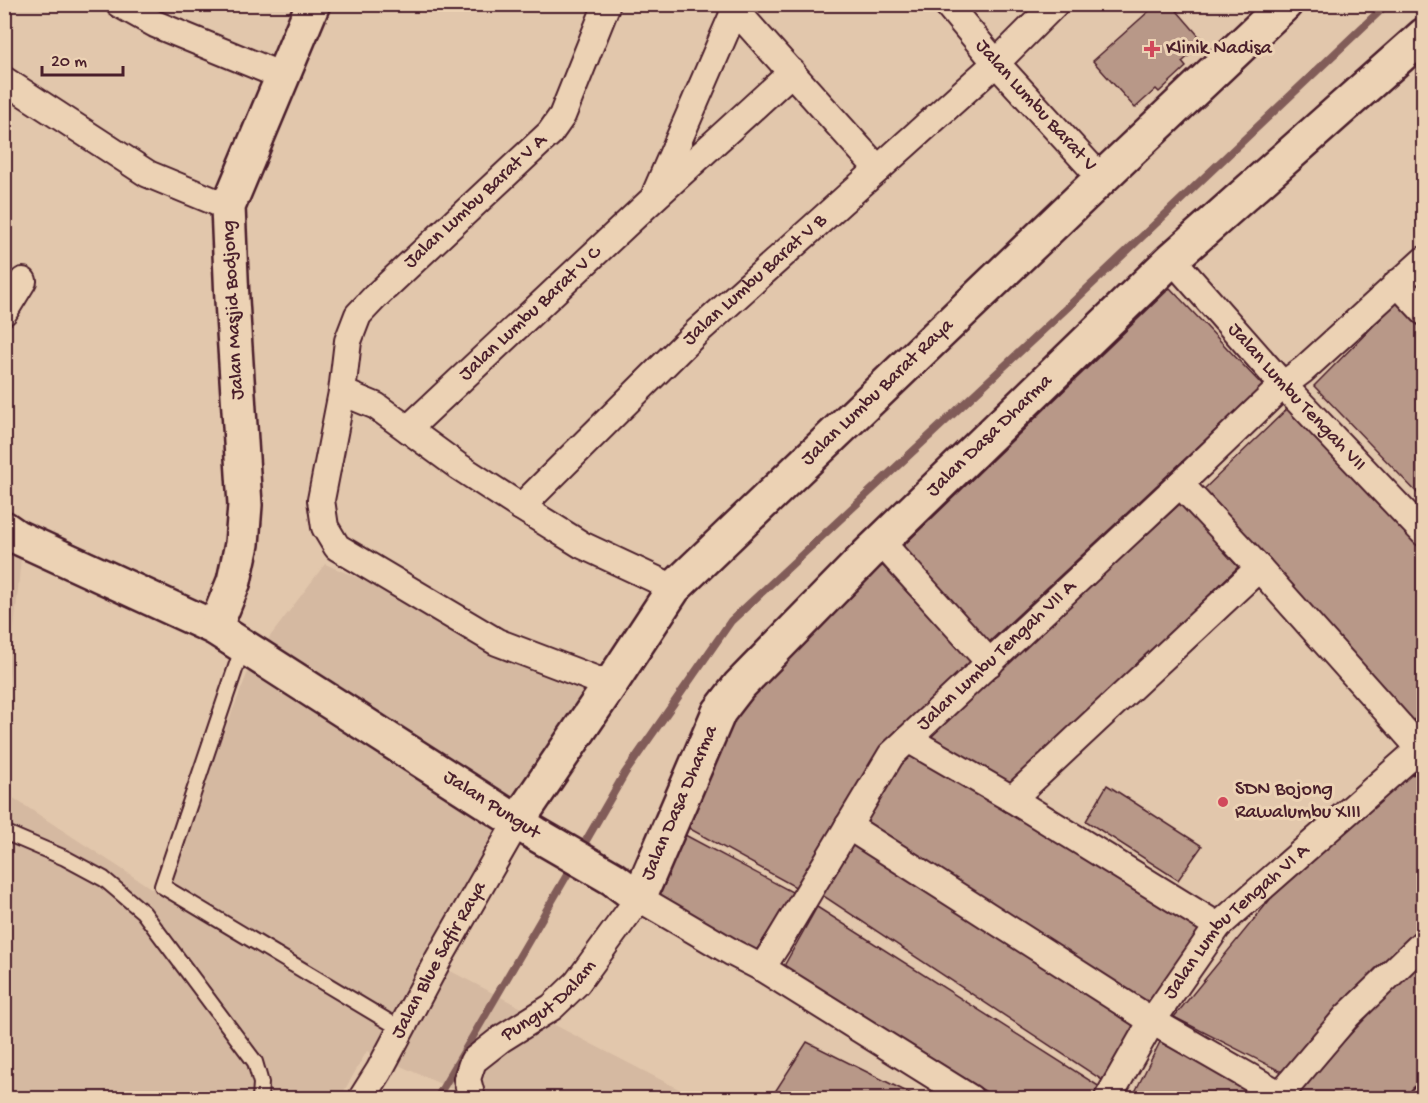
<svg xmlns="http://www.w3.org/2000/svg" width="1428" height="1103" viewBox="0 0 1428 1103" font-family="'Gochi Hand',sans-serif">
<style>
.built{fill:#d5b9a1}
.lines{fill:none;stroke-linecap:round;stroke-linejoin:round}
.stream{stroke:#815c59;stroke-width:8}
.building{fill:#b89888;stroke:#4a1f2b;stroke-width:1.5}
.lane-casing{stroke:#4a1f2b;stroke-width:18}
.street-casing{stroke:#4a1f2b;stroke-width:30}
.secondary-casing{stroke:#4a1f2b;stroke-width:38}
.lane{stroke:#ecd2b4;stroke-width:14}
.street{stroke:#ecd2b4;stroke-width:26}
.secondary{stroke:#ecd2b4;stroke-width:33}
.poi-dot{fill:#d1495b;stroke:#ecd2b4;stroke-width:2}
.labels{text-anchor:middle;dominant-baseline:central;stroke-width:6;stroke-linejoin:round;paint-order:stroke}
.poi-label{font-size:20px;fill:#4a1f2b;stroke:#ecd2b4;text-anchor:start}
.street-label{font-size:20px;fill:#4a1f2b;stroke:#ecd2b4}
</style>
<rect width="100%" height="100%" fill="#e2c7ac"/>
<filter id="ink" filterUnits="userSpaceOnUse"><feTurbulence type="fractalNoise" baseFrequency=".0167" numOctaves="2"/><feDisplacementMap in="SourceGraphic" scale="12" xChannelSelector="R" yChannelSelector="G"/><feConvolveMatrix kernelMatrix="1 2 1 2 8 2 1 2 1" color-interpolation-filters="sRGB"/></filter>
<g filter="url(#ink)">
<g class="built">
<polygon points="5,534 22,547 5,723"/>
<polygon points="325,564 595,679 431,961 696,1098 472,1098 367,1051 340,1098 5,1098 4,792 160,894 253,659"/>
</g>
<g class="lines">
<g class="stream">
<polyline points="580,851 625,773 731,621 1071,304 1387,4"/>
<polyline points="437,1098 574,863"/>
</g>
</g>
<g class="building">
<polygon points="1157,4 1171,4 1204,42 1182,62 1186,67 1159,92 1156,89 1135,108 1093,61"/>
<polygon points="1170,288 1263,386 987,644 902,547"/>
<polygon points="1398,301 1424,328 1424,500 1314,386"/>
<polygon points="1287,409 1424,552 1424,730 1420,734 1201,492"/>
<polygon points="1181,503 1238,567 1011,788 926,737"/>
<polygon points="881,564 974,664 903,725 799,889 683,825 730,725 759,680"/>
<polygon points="908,752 1203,927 1151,1007 863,819"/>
<polygon points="1424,773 1424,929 1375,969 1282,1072 1174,1017 1282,885 1402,776"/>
<polygon points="1107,785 1202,846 1178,880 1086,821"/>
<polygon points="685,835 794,893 754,954 648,893"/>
<polygon points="851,840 1143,1023 1102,1080 819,893"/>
<polygon points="817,907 1100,1087 1092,1098 996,1098 784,966"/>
<polygon points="1424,956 1424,1089 1413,1098 1308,1098 1295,1093"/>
<polygon points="807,1042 919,1098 771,1098"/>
<polygon points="1160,1042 1266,1098 1132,1098"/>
</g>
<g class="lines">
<defs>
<g id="lane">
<polyline points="243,646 162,886 401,1029"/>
<polyline points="4,832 65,858 104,879 143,912 255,1062 261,1083 260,1098"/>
</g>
<g id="street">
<polyline points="119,4 155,24 282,76"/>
<polyline points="607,4 562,116 550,133 376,296 358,315 348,341 342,392 321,500 325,527 337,547 497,642 610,685"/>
<polyline points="730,4 878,169"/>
<path id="s1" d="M947,4L996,63L1101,178"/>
<polyline points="4,80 148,174 228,207"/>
<polyline points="656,192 735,10"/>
<path id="s2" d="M1172,259L1283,385L1424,533"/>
<polyline points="1397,283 1424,312"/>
<polyline points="4,312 23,281"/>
<polyline points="342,392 376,406 458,466 521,507 582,545 674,588"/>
<path id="s3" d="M408,429L652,200L792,72"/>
<polyline points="1180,484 1259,568 1424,753"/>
<path id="s4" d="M521,507L697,332L996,63L1055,4"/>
<polyline points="881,542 990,663"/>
<polyline points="908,739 1012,799 1218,926"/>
<polyline points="1012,799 1259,568"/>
<polyline points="848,826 1152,1021 1286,1098"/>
<path id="s5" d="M762,968L778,943L891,755L1180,484L1283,385L1303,370L1424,260"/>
<polyline points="1280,1095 1347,1016 1424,942"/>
<path id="s6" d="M362,1098L379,1071L438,960L517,822"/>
<path id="s7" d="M472,1098L467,1079L473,1061L501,1039L552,1007L577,983L639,898L733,953L762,968L970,1098"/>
<path id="s8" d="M1108,1098L1152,1021L1218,926L1424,745"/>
<polyline points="1423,1098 1424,1098"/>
</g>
<g id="secondary">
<path id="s9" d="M4,528L17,537L215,628L536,834L612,878L639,898L719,712L739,686L867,555L1172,259L1424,35"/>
<polyline points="215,628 234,581 242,544 245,505 232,300 228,207 313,4"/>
<path id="s10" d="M517,822L610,685L674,588L1088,191L1285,4"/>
</g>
</defs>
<use href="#lane" class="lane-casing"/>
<use href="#street" class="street-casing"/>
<use href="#secondary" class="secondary-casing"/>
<use href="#lane" class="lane"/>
<use href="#street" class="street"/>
<use href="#secondary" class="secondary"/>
</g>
</g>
<g class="poi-dot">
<path d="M1149 40h6v6h6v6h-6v6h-6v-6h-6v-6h6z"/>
<circle cx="1223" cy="802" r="6"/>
</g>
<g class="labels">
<g class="poi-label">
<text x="1166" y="49">Klinik Nadisa</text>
<text x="1235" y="790">SDN Bojong<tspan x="1235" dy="23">Rawalumbu XIII</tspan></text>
</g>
<g class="street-label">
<text stroke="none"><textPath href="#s1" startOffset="135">Jalan Lumbu Barat V</textPath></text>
<text transform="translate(476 202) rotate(-43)">Jalan Lumbu Barat V A</text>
<text stroke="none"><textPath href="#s4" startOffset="326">Jalan Lumbu Barat V B</textPath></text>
<text transform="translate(234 310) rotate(-93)">Jalan Masjid Bodjong</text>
<text stroke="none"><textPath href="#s3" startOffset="168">Jalan Lumbu Barat V C</textPath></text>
<text stroke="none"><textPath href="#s10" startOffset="564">Jalan Lumbu Barat Raya</textPath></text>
<text stroke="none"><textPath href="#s2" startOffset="186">Jalan Lumbu Tengah VII</textPath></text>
<text stroke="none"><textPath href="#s9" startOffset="1326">Jalan Dasa Dharma</textPath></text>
<text stroke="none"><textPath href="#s5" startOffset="394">Jalan Lumbu Tengah VII A</textPath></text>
<text stroke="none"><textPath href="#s9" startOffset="840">Jalan Dasa Dharma</textPath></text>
<text stroke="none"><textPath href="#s9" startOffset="562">Jalan Pungut</textPath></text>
<text stroke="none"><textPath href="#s8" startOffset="220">Jalan Lumbu Tengah VI A</textPath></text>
<text stroke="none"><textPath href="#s6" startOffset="158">Jalan Blue Safir Raya</textPath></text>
<text stroke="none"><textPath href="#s7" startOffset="136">Pungut Dalam</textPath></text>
</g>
</g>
<rect width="1428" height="1103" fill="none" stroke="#ecd2b4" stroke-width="24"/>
<rect x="12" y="12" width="1404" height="1079" fill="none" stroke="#4a1f2b" stroke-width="2" filter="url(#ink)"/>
<path d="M42 66v9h81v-9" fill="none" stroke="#4a1f2b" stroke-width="3"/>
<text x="51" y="66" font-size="18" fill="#4a1f2b" stroke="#ecd2b4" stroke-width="4.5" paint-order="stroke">20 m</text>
</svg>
